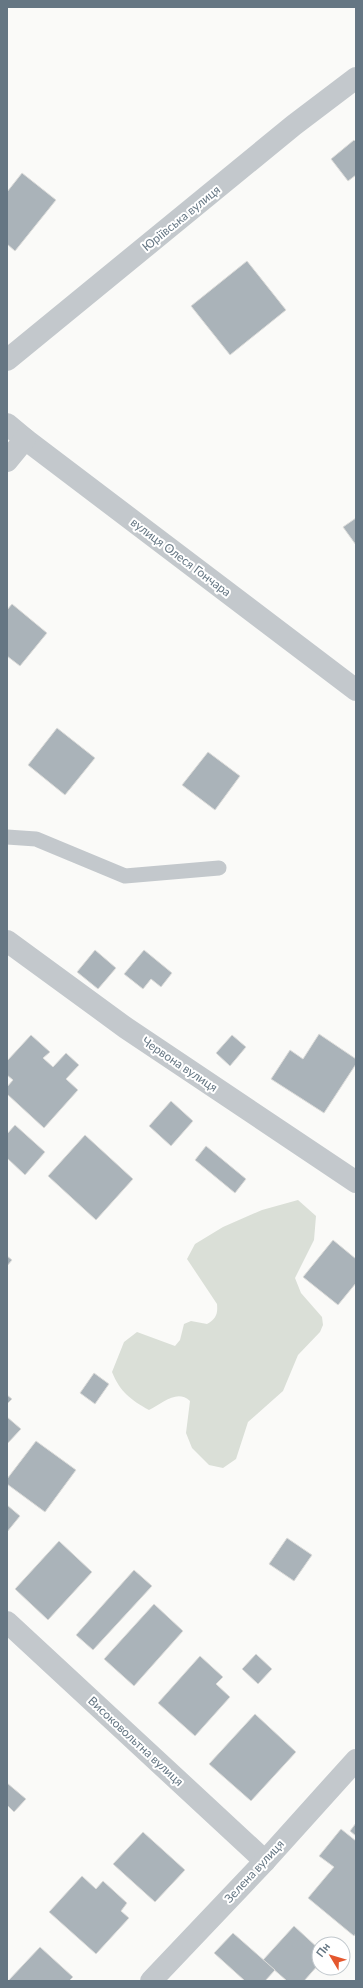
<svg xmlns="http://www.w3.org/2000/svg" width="363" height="1988" viewBox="0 0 363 1988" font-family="Lato,sans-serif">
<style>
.green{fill:#dadfd7}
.building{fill:#aab3b9;stroke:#dcdcda}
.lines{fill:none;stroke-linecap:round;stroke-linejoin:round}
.lane{stroke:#c3c8cc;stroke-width:15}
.street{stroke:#c3c8cc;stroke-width:22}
.labels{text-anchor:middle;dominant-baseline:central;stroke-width:4;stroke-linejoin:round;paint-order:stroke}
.street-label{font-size:12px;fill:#657683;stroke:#fff}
</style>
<rect width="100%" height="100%" fill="#fafaf8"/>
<path class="green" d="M298,1200L316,1216L314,1240L295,1278L301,1293L322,1317L323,1325L320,1332L298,1355L283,1391L248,1422L236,1459L223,1468L209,1465L192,1448L186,1433L190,1401C177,1389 163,1403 149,1410C131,1400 120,1392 112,1372L124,1342L137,1332L175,1346L180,1340L184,1324L191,1321L207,1324C216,1319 218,1314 217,1304L187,1259L195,1244L223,1227L262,1210Z"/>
<g class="building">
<polygon points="354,140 356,142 356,175 348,181 331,159"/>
<polygon points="22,173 56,200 15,251 7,244 7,192"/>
<polygon points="247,261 286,310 230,355 191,306"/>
<polygon points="356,518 356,545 343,527"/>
<polygon points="12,604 47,633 20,666 7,656 7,610"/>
<polygon points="57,728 95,758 65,795 28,765"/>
<polygon points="208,752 240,776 215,810 182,785"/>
<polygon points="95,950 116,968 98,989 77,972"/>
<polygon points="144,950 172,973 161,987 151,979 143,989 124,974"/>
<polygon points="319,1034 356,1059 356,1064 324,1113 271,1079 290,1050 303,1059"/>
<polygon points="31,1035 50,1052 43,1058 53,1067 66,1053 79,1065 66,1079 78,1090 44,1128 7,1094 7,1087 13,1080 7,1075 7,1061"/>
<polygon points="232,1035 246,1047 230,1066 216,1053"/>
<polygon points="171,1101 193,1121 171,1146 149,1126"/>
<polygon points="15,1125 45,1152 25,1175 7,1158 7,1134"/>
<polygon points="85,1135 133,1179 96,1220 48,1176"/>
<polygon points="206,1146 246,1179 235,1193 195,1160"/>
<polygon points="333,1240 356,1259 356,1283 338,1305 303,1277"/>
<polygon points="7,1256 12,1260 7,1266"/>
<polygon points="94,1373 109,1384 95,1404 80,1393"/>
<polygon points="7,1395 12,1399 7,1404"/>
<polygon points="7,1417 21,1429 7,1444"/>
<polygon points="36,1441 76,1470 45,1512 7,1484 7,1479"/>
<polygon points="7,1505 20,1516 7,1532"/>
<polygon points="287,1538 312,1555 294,1581 269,1564"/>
<polygon points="59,1541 92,1572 48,1620 15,1589"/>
<polygon points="134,1570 152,1586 93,1650 76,1635"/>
<polygon points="154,1604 183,1631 134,1686 104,1659"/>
<polygon points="256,1654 272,1669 258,1684 242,1669"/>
<polygon points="200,1656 223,1677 216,1684 230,1697 195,1736 158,1703"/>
<polygon points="255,1714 296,1752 251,1801 209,1764"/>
<polygon points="7,1783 26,1799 14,1812 7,1805"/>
<polygon points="356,1823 356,1836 350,1831"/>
<polygon points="341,1829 356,1841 356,1933 354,1936 308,1898 334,1867 319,1856"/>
<polygon points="143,1832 185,1870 155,1902 113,1864"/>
<polygon points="82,1876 96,1889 103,1881 127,1903 121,1911 129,1918 96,1954 49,1912"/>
<polygon points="294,1926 319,1949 319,1964 304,1981 287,1981 263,1960"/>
<polygon points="233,1933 275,1970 265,1981 245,1981 214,1953"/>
<polygon points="40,1947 73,1977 69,1981 8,1981"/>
</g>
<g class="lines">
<polyline class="lane" points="7,837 36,839 125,876 219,868"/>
<g class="street">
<polyline points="7,360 294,125 356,78"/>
<polyline points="7,424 25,439 356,690"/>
<polyline points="7,461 25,439"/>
<polyline points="7,941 126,1028 356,1182"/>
<polyline points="7,1622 265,1861"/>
<polyline points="151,1981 265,1861 356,1760"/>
</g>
</g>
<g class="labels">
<g class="street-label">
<text transform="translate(181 218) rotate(-39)">Юріївська вулиця</text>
<text transform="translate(181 557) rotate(37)">вулиця Олеся Гончара</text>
<text transform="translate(180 1064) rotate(34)">Червона вулиця</text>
<text transform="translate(136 1741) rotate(43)">Високовольтна вулиця</text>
<text transform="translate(254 1871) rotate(-47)">Зелена вулиця</text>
</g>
</g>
<rect width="363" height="1988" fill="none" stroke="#657683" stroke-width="16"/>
<g transform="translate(331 1956) rotate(308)"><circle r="19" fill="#ffffff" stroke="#c1c8cd"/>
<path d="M0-3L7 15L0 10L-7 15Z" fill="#e4572e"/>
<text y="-6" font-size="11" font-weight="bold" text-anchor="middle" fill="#657683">Пн</text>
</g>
</svg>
